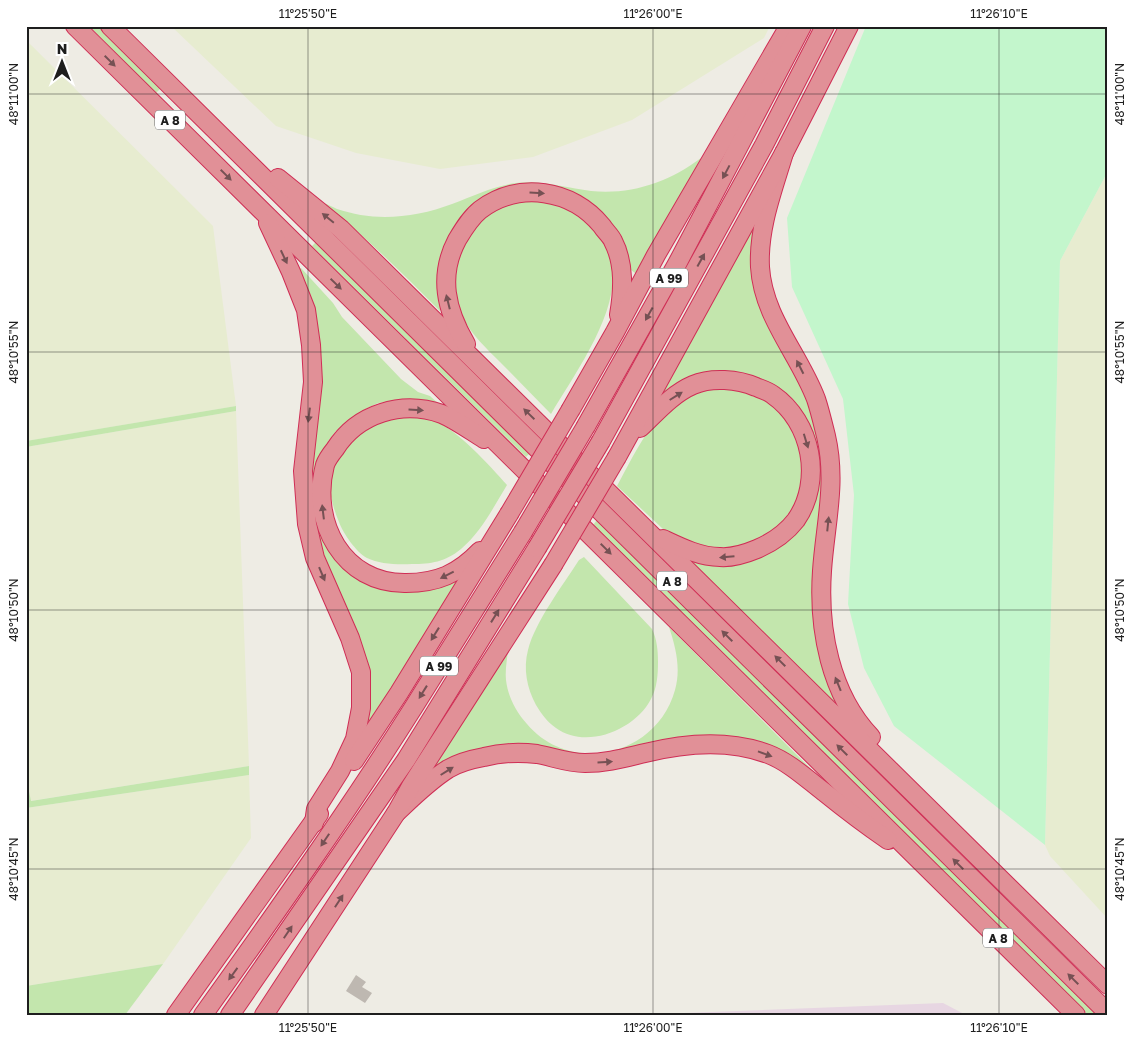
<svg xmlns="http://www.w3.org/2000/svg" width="1134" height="1041" viewBox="0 0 1134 1041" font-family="'Golos Text',sans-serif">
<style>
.industrial{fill:#e7d6e2}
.farmland{fill:#e7ecd0}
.grass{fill:#c3e6ad}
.park{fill:#c3f6cc}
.building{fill:#beb8b1}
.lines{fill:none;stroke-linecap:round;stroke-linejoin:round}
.highway-casing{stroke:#cf2e55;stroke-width:20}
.highway{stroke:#e19097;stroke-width:18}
.highway-bridge-casing{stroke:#cf2e55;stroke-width:20;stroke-linecap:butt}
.highway-bridge{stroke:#e19097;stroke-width:18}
.oneway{fill:#765154}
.ticks{fill:none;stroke:#1e1e1e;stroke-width:1;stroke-opacity:0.45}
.labels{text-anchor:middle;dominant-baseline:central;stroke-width:4.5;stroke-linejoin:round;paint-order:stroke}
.shield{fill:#fff;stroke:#626262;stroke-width:1}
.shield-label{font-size:12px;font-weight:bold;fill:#1e1e1e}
.neatline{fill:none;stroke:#1e1e1e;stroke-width:2}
.ticks-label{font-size:12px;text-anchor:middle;fill:#1e1e1e}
</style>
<rect width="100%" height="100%" fill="#eeece4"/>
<polygon class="industrial" points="943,1003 966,1015 631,1015"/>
<g class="farmland">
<polygon points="171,26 770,26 764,38 632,120 533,157 440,169 356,153 276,126"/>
<polygon points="26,40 213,226 236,406 26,441"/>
<polygon points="1108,171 1108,919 1050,856 1045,845 1060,261"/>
<polygon points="236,411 249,766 30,801 26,777 26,447"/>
<polygon points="249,775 251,838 163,964 26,986 26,808"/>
</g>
<g class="grass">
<polygon points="89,26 99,26 161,88 156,93"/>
<path d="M701,158L639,273H635L631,270L612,226L600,210L587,199L562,188L542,185L466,212L456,223L443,247L438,275L442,308L440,311C413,284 387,258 359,233C348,223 331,215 323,203C328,204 332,207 337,209C352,214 369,217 385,217C407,217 431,212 452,204C474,196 493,186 516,183C542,180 566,188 591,191C632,195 669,182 701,158Z"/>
<path d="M520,201C535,201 555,199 568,207C576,211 583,219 589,224C650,274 580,364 551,414C534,397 517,379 500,362C487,349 471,334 463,318C452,296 452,265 464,244C480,218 491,210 520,201Z"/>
<polygon points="755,221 756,222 754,232 818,431 823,469 816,562 840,699 836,704 688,558 700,561 796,530 812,433 803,413 786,395 686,379 672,386 660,396"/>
<polygon points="316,242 530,453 526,457 312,246"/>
<polygon points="301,268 333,303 342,317 401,379 418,392 430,396 442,407 413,400 403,400 378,403 364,410 336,431 329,440 318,463 314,501 367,580 463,573 369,726 366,725 317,536 311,487 322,363 319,333 312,300 299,270"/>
<path d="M736,387L772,402L796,430L806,469L794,513L763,542L717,552L678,540L663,529L617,486C638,448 659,398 705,388C715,386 726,387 736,387Z"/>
<polygon points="236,406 236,411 26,447 26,441"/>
<path d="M410,417C417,418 426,418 433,420C457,429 490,466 507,485C493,508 481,532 461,549C445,562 431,564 412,564C398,565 379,564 367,558C356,552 343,533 339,522C333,508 328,490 330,474C335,448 362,425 387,419C394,417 402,417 410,417Z"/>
<polygon points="597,520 1097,1015 1088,1015 593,525"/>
<path d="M584,557L652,629C657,640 658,650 658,662C658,675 657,688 651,699C635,730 586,750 556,728C547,722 541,713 536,705C527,688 523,669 528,650C535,622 563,585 579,560Z"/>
<path d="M669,627L830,788L750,744L583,755L530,748L421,781L508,650C507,660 505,670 506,680C508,697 516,712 527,724C571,776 657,756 675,690C681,669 676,648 669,627Z"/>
<polygon points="249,766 249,775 26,808 26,777 31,801"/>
<polygon points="163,964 125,1015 26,1015 26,986"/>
</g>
<polygon class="park" points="866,26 1108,26 1108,171 1060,261 1045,845 894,726 864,668 848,604 854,495 843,399 792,287 787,218"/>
<polygon class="building" points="356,975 366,982 362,987 372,993 365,1003 346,991"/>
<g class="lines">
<defs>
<g id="highway">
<polyline points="75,26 1076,1015"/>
<polyline points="110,26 1108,1013"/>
<path d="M784,153C773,190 758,228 760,267C763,317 799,354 816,399C820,411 823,424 826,436C837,483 825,525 822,571C818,629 830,694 871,737"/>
<polyline points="278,178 341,229 1108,985"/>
<polyline points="268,223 291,272 306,310 311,345 313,382 303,471 307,524 315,558 350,638 361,672 361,708 355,739 340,771 316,809 314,823"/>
<path d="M466,344C446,310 438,276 457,240C463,230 470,218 480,210C519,181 572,189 602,226C605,231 611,236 613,241C625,264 623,291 619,315"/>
<polyline points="571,409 615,332 656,255 789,26"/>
<polyline points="586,426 677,264 802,26"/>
<path d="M640,428C656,413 672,394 693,385C711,377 738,379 756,387C761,389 768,391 773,395C812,422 823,481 796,520C786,533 771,543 757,549C745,554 733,558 720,557C700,557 680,547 663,539"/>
<polyline points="601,441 764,145 825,26"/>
<polyline points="617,457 784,153 849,26"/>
<path d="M480,551C458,574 437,583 406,583C343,584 310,522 325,465C327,459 331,454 335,449C358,413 402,400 442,414C456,420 471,431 484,439"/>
<polyline points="354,761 399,693 509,514"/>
<path d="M396,813C413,797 429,781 448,769C458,763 473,759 484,757C500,753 520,752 537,754C553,757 568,763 585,763C607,763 624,758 645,753C685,743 728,739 768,754C789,762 807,779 824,792C845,809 866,825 888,840"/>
<polyline points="176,1015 319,814"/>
<path d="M203,1015C276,913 348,811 415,705C451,647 487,589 523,532"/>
<polyline points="230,1015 406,760 537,548"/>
<polyline points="264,1015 396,813 411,786 553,565"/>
</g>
</defs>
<use href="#highway" class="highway-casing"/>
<use href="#highway" class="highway"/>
<defs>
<g id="highway-bridge">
<polyline points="509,514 571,409"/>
<polyline points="523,532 586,426"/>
<polyline points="537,548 601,441"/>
<polyline points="553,565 617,457"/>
</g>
</defs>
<use href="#highway-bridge" class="highway-bridge-casing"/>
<use href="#highway-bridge" class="highway-bridge"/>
</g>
<defs><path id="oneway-solid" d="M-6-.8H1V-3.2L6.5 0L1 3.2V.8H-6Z" transform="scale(1.25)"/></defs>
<g class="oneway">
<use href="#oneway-solid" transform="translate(110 61) rotate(45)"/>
<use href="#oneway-solid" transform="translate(726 172) rotate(118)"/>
<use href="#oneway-solid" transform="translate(226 175) rotate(45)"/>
<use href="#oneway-solid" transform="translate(537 193) rotate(3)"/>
<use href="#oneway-solid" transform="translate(328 218) rotate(-141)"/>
<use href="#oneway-solid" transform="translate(284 257) rotate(65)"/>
<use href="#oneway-solid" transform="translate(701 260) rotate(-61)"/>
<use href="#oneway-solid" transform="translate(336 284) rotate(44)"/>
<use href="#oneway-solid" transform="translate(448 302) rotate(-104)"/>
<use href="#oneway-solid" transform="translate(649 314) rotate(119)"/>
<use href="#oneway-solid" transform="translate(800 367) rotate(-117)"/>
<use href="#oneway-solid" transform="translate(676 396) rotate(-32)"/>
<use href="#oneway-solid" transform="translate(416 410) rotate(4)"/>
<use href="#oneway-solid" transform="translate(529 414) rotate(-136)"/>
<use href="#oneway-solid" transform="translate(309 415) rotate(97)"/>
<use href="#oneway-solid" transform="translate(806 441) rotate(73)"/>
<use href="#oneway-solid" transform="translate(323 512) rotate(-97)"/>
<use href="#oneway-solid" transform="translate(828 524) rotate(-84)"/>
<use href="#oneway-solid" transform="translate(606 549) rotate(45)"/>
<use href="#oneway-solid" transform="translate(727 557) rotate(175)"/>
<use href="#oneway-solid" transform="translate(322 574) rotate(67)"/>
<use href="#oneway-solid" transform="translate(447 575) rotate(153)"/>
<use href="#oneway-solid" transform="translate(495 616) rotate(-58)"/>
<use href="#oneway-solid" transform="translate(435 634) rotate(122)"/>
<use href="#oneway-solid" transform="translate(727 636) rotate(-135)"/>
<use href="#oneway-solid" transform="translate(780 661) rotate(-135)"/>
<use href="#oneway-solid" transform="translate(838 684) rotate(-112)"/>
<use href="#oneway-solid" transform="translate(423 692) rotate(122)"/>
<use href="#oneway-solid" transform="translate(842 750) rotate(-135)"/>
<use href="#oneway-solid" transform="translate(765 754) rotate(20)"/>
<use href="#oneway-solid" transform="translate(605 762) rotate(-3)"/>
<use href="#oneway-solid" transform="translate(447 771) rotate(-32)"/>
<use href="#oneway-solid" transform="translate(325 840) rotate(124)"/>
<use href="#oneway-solid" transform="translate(958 864) rotate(-135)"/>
<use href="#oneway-solid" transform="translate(339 901) rotate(-57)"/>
<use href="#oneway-solid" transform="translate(288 932) rotate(-56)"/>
<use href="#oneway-solid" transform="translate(233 974) rotate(126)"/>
<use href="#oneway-solid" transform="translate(1073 979) rotate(-135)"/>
</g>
<path class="ticks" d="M308,26V1015M653,26V1015M999,26V1015M26,94H1108M26,352H1108M26,610H1108M26,869H1108"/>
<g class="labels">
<g class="shield">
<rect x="155" y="110.5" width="30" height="19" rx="4"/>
<rect x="650" y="268.5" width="38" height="19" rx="4"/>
<rect x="657" y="571.5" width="30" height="19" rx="4"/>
<rect x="420" y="656.5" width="38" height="19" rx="4"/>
<rect x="983" y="928.5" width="30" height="19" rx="4"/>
</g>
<g class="shield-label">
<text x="170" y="120">A 8</text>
<text x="669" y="278">A 99</text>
<text x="672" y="581">A 8</text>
<text x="439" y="666">A 99</text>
<text x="998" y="938">A 8</text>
</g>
</g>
<rect width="1134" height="1041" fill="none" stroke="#ffffff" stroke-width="55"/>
<g transform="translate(62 62)" stroke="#ffffff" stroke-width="4" paint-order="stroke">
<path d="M0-4L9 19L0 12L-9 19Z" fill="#1e1e1e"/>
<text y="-8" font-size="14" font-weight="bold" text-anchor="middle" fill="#1e1e1e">N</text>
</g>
<rect x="28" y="28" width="1078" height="986" class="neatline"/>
<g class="ticks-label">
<text x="308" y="18">11°25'50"E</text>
<text x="653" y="18">11°26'00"E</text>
<text x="999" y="18">11°26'10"E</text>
<text transform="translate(14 94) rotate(-90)" y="4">48°11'00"N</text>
<text transform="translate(1120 94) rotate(-90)" y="4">48°11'00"N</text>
<text transform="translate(14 352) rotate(-90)" y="4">48°10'55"N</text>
<text transform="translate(1120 352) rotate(-90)" y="4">48°10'55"N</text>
<text transform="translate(14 610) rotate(-90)" y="4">48°10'50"N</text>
<text transform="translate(1120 610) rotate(-90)" y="4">48°10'50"N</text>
<text transform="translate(14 869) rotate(-90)" y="4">48°10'45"N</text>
<text transform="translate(1120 869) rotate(-90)" y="4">48°10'45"N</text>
<text x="308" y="1032">11°25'50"E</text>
<text x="653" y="1032">11°26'00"E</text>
<text x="999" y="1032">11°26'10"E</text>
</g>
</svg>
